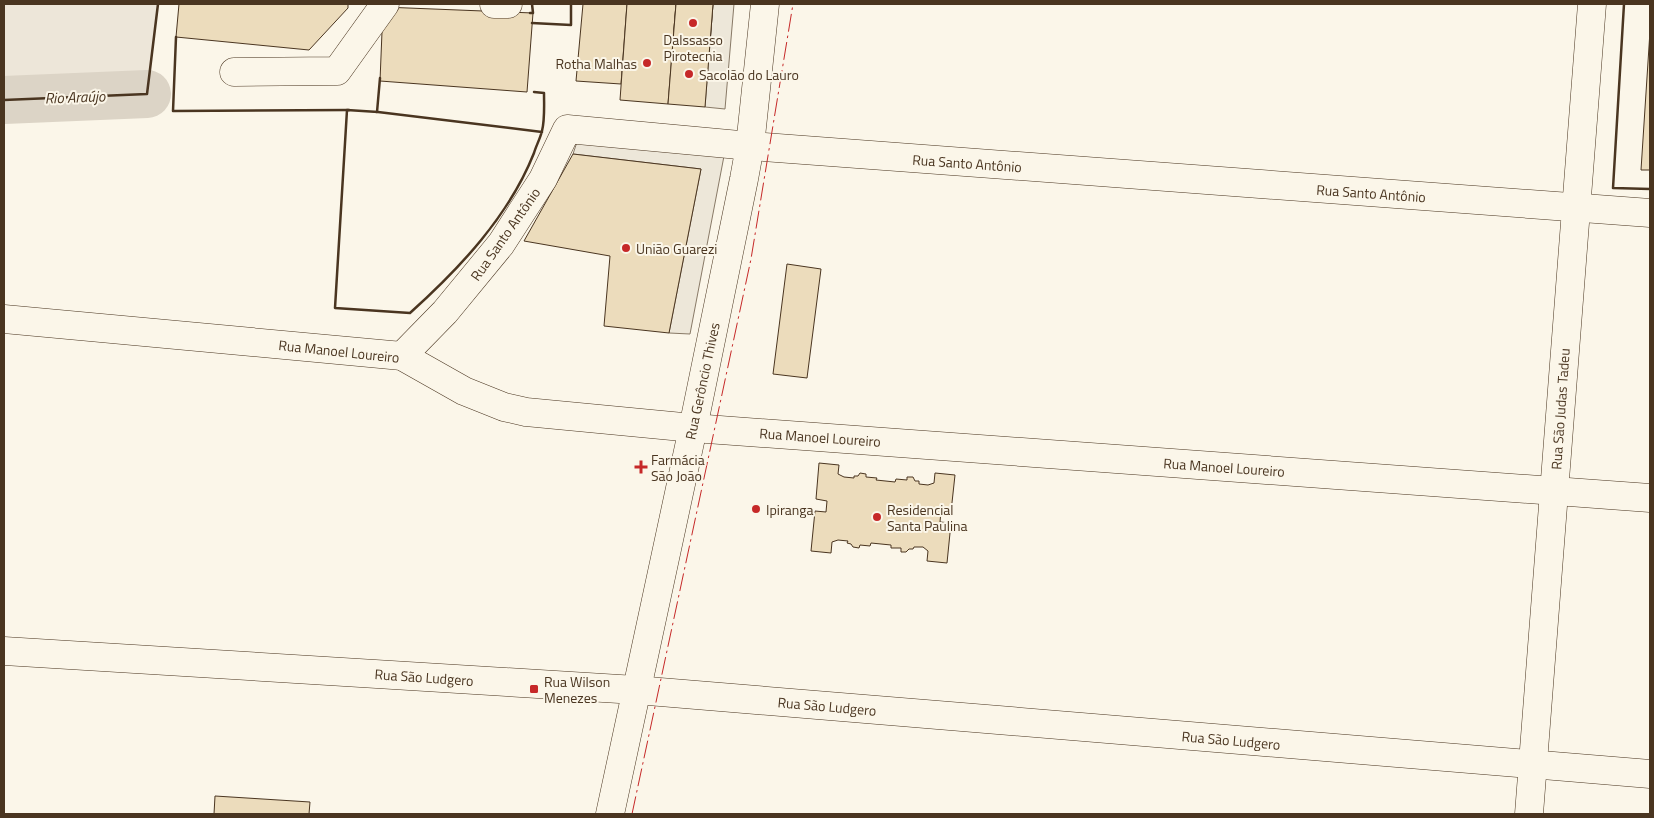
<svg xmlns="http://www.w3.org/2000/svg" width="1654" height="818" viewBox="0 0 1654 818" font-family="'Titillium Web',sans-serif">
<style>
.green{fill:#ede6d9;stroke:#887966}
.parking{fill:#ede7d9;stroke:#887966}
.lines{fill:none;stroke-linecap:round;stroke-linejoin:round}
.river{stroke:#dcd4c6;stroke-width:48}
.building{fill:#ecdcbc;stroke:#4a3520}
.minor-casing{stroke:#4a3520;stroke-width:29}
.major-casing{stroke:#4a3520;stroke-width:29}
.minor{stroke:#fbf6e9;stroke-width:28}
.major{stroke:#fbf6e9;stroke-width:28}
.wall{stroke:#4a3520;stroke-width:2.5}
.power{stroke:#c62828;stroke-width:1;stroke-dasharray:18 4 2.5 4;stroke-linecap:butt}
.poi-dot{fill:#c62828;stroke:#fbf6e9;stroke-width:2}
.labels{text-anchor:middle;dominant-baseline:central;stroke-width:4;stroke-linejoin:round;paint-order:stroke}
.poi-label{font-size:14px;fill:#4a3520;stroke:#fbf6e9;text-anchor:start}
.street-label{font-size:14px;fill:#4a3520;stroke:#fbf6e9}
.water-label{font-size:15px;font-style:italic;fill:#4a3520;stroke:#fbf6e9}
</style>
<rect width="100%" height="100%" fill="#fbf6e9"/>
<polygon class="green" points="4,4 158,4 147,94 4,100"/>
<g class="parking">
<polygon points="713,4 734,4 725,109 705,107"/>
<polygon points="578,139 724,156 690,334 669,333 701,169 573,154"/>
</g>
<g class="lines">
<polyline class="river" points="4,100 147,94"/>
</g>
<g class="building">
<polygon points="179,4 348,4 348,8 309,50 176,37"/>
<polygon points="583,4 627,4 621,84 576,81"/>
<polygon points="627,4 676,4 668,104 620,100"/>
<polygon points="676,4 713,4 710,43 673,41"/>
<polygon points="676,4 713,4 710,43 673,41"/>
<polygon points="383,7 533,13 527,92 380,81"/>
<polygon points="1650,31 1650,170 1641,170"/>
<polygon points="673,41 710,43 705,107 668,104"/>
<polygon points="573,154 701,169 669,333 604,326 610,256 524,241"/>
<polygon points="787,264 821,269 807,378 773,374"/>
<polygon points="819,463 839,465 838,474 844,477 854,478 854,476 858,476 860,473 866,474 866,477 877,478 876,480 895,482 896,479 907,480 907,477 913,477 915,481 919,481 919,484 928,485 934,483 935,473 955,475 951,512 941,511 940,522 951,523 947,563 927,561 928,551 923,547 914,547 913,549 909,549 906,552 901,552 901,548 891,548 891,545 871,543 870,546 860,545 859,548 853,547 851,544 847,543 848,541 838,540 832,542 831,553 811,551 815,511 826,512 827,501 816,499"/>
<polygon points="215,796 310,802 309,814 214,814"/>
</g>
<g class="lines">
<defs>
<g id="minor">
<polyline points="494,4 508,4"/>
<polyline points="234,72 337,71 385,4"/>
<polyline points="4,319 402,356 464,391 504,407 526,412 693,428 1650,498"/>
<polyline points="402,356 445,312 501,244 543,179 567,129 750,146 1650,213"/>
<polyline points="4,651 636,690 1650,774"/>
<polyline points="1529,814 1592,4"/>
</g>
<polyline id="major" points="610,814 693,428 744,179 750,146 765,4"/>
</defs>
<use href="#minor" class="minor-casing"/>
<use href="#major" class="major-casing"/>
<use href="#minor" class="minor"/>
<use href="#major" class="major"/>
<g class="wall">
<polyline points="1624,4 1613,188 1650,189"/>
<polyline points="530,13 533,13 532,4"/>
<polyline points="532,23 571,25 571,5"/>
<polyline points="176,37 173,111 349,110"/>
<path d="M534,92L544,93C544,105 545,119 542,131C540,139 536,146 534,153C509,216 460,268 410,313L335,308L347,110L378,112L542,132"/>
<polyline points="4,100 147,94 158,4"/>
<polyline points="377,112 380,78"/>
</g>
<polyline class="power" points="632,814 751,259 793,4"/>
</g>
<g class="poi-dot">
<circle cx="693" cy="23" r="5"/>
<circle cx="647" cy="63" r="5"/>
<circle cx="689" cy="74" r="5"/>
<circle cx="626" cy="248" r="5"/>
<path d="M638.5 459.5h5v5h5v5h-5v5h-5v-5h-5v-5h5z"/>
<circle cx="756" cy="509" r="5"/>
<circle cx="877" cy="517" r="5"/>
<rect x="529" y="684" width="10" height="10" rx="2.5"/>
</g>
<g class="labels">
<g class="poi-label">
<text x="693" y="39" text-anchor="middle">Dalssasso<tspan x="693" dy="16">Pirotecnia</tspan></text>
<text x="637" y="63" text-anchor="end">Rotha Malhas</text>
<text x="699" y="74">Sacolão do Lauro</text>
<text x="636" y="248">União Guarezi</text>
<text x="651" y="459">Farmácia<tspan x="651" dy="16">São João</tspan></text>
<text x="766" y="509">Ipiranga</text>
<text x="887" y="509">Residencial<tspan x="887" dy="16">Santa Paulina</tspan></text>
<text x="544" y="681">Rua Wilson<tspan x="544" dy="16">Menezes</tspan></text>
</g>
<g class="street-label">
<text transform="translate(967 163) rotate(4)">Rua Santo Antônio</text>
<text transform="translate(1371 193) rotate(4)">Rua Santo Antônio</text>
<text transform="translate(505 234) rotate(-55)">Rua Santo Antônio</text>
<text transform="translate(339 351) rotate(6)">Rua Manoel Loureiro</text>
<text transform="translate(702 381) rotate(-78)">Rua Gerôncio Thives</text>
<text transform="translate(1560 409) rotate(-86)">Rua São Judas Tadeu</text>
<text transform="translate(820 437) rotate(4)">Rua Manoel Loureiro</text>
<text transform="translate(1224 467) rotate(4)">Rua Manoel Loureiro</text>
<text transform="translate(424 677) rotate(4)">Rua São Ludgero</text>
<text transform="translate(827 706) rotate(5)">Rua São Ludgero</text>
<text transform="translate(1231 740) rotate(5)">Rua São Ludgero</text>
</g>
<g class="water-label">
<text transform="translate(75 97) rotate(-2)">Rio Araújo</text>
</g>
</g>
<rect width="1654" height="818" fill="none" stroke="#4a3520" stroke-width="10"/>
</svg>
